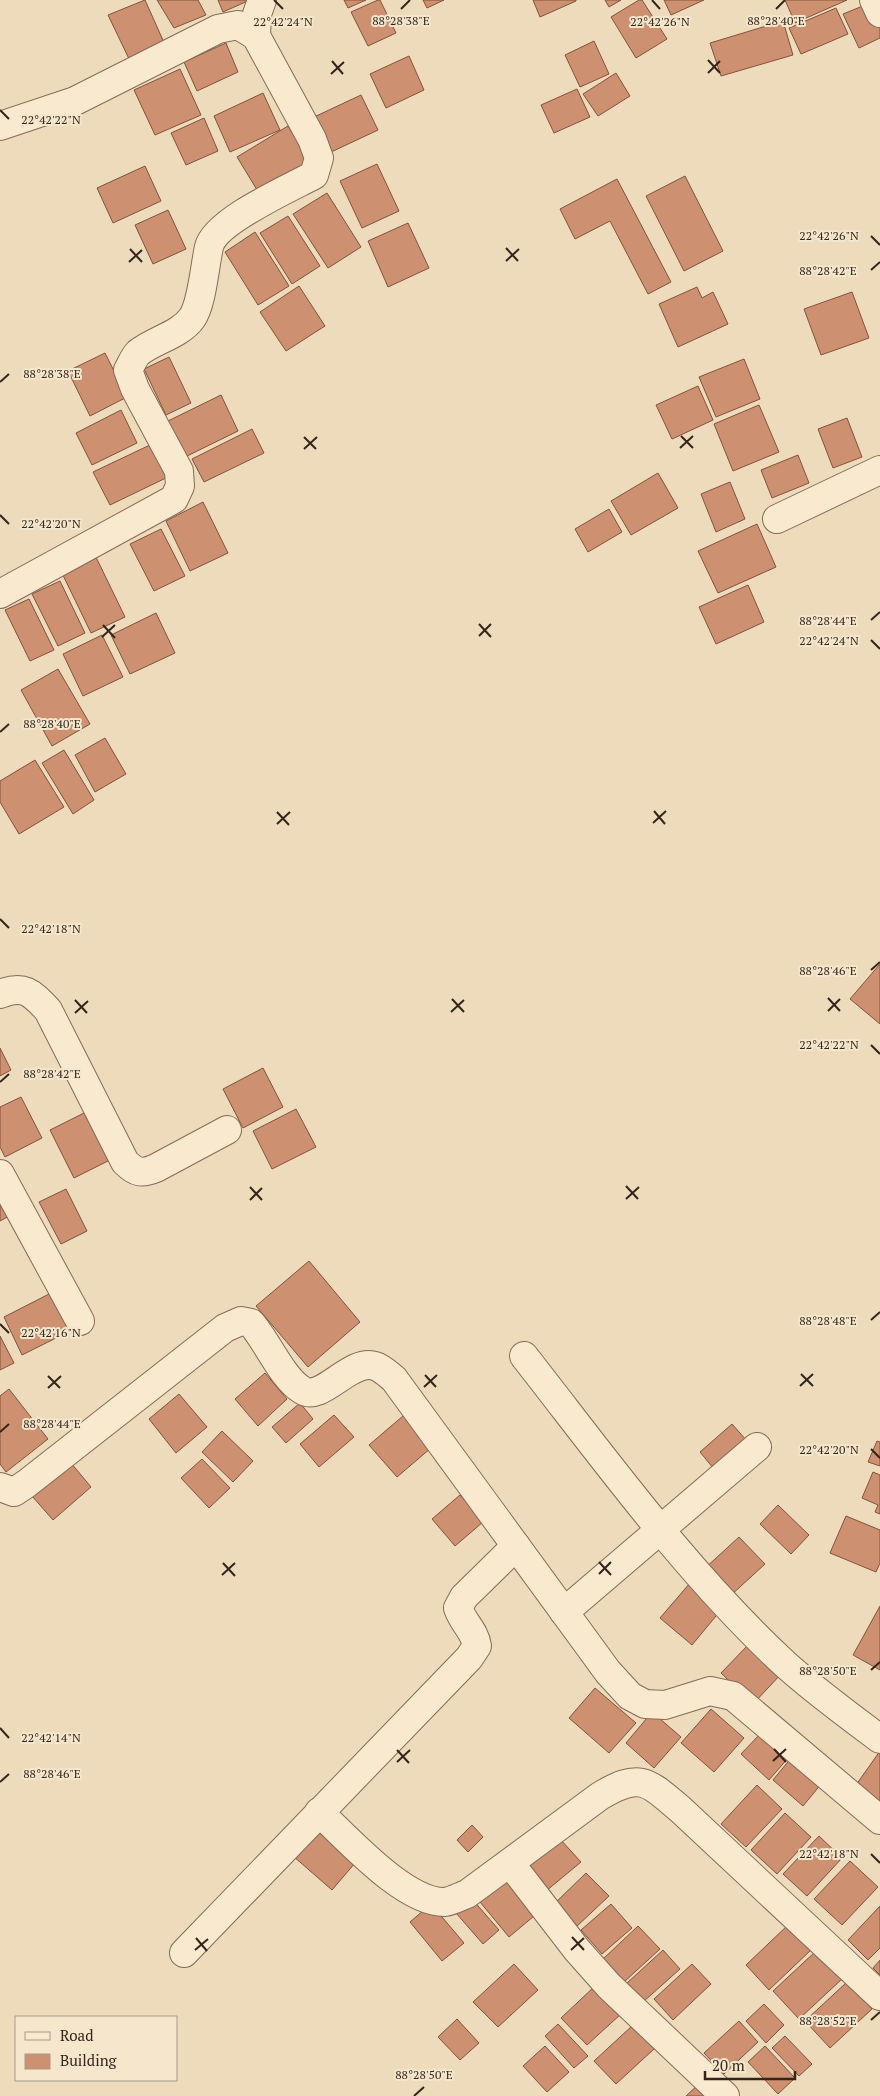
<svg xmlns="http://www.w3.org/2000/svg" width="880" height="2096" viewBox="0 0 880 2096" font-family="'PT Serif',serif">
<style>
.building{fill:#cd9071;stroke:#84523b}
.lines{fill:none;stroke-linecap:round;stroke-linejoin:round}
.minor-casing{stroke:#856b56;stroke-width:30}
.minor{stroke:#f9e9cf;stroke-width:28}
.ticks{fill:none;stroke:#34251b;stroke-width:2}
.ticks-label{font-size:12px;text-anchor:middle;fill:#34251b;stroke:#f5e6cc;stroke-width:4;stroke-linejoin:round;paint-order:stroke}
</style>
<rect width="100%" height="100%" fill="#eedbbc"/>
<g class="building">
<polygon points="145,0 166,47 131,63 108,15"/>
<polygon points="157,0 198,0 206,15 174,28"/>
<polygon points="218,0 250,0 223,12"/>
<polygon points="344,0 366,0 348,8"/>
<polygon points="378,0 380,0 396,33 368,46 351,12"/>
<polygon points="423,0 444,0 427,8"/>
<polygon points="533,0 576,0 576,1 540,17"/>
<polygon points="605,0 621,0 609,7"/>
<polygon points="639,0 642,0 667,39 636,58 611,17"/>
<polygon points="664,0 704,0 671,15"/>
<polygon points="785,0 847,0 795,23"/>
<polygon points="870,3 880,26 880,38 859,48 843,14"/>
<polygon points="836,8 848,34 801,54 789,28"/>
<polygon points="783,21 793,55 721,76 710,43"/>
<polygon points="594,41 609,74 580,87 565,55"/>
<polygon points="226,43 238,72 197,91 184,62"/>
<polygon points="409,56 424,90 386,108 370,74"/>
<polygon points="180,69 201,115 155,135 134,90"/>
<polygon points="616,73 630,96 598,116 583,94"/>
<polygon points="577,89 590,117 554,133 541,105"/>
<polygon points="263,93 280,130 230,152 214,116"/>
<polygon points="361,95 378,130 329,153 312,118"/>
<polygon points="204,118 218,151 186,165 171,133"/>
<polygon points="288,126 313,167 262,198 237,157"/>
<polygon points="377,164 399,211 362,228 340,181"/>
<polygon points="145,166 161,201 113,223 97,188"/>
<polygon points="685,176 723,251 684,271 646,196"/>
<polygon points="617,179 671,282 648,294 610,221 575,239 560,209"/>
<polygon points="327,193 361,247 328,268 293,214"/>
<polygon points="168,210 186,249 153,264 135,225"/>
<polygon points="288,216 320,266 292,284 260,233"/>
<polygon points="408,223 429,268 388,287 368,241"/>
<polygon points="255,232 289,286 258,305 225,252"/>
<polygon points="299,286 325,326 286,351 260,312"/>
<polygon points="697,287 702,298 713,292 728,324 678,347 659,304"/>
<polygon points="852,292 869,338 821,355 804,309"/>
<polygon points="105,353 127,397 90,416 68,371"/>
<polygon points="169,357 191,403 166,415 144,369"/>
<polygon points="744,359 760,399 716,417 699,377"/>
<polygon points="698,386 713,420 672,439 656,405"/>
<polygon points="221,395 238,431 185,457 168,421"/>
<polygon points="759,405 779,452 733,471 714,424"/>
<polygon points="121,410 137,443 92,465 76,433"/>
<polygon points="847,418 862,457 833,468 818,429"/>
<polygon points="252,429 264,453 204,482 192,459"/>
<polygon points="152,444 168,477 110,505 93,472"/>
<polygon points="798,455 809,483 772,498 761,470"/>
<polygon points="658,473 678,508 631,535 611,501"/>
<polygon points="730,482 745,519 716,532 701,494"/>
<polygon points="203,502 228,553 190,571 166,521"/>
<polygon points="609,509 622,532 588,552 575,529"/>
<polygon points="757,524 776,567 718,593 698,551"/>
<polygon points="161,529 185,576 154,591 130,544"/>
<polygon points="94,553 125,617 91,633 60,569"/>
<polygon points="60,581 85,633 58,646 32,594"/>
<polygon points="748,585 764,622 716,644 699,607"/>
<polygon points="29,599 54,650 30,661 5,610"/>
<polygon points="156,613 175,653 130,674 111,635"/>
<polygon points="102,635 123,677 83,696 63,654"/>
<polygon points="58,669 90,724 52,746 21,690"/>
<polygon points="105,738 126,774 95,792 75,755"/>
<polygon points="64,750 94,800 73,814 42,763"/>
<polygon points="35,760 64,807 19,834 0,802 0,781"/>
<polygon points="880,964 880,1024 850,999"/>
<polygon points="0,1048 11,1070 0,1076"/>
<polygon points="263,1068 283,1107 243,1128 223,1089"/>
<polygon points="21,1097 42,1138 5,1157 0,1147 0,1107"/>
<polygon points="296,1109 316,1147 272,1169 253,1131"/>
<polygon points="90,1110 114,1158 74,1178 50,1130"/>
<polygon points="0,1187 13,1214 0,1221"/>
<polygon points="66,1189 87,1231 61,1244 39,1202"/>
<polygon points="309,1261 360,1322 308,1367 256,1306"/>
<polygon points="51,1293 70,1331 22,1355 4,1317"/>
<polygon points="0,1336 14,1363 0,1370"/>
<polygon points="265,1373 287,1399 258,1426 235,1399"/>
<polygon points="9,1389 48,1439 6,1472 0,1464 0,1396"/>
<polygon points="179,1394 207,1427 176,1453 149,1419"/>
<polygon points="300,1403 313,1419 286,1443 272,1427"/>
<polygon points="410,1410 438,1442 397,1477 369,1445"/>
<polygon points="334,1415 354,1437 319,1467 300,1444"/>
<polygon points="732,1424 747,1441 714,1469 700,1452"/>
<polygon points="222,1431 253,1461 233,1482 202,1452"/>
<polygon points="877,1441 880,1442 880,1466 868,1462"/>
<polygon points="202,1459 230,1488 209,1508 181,1478"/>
<polygon points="71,1463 91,1487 53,1520 32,1496"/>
<polygon points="873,1472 880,1475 880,1514 875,1512 878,1505 862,1498"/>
<polygon points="460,1495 483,1522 455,1546 432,1519"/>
<polygon points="778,1505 809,1535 791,1554 760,1524"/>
<polygon points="846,1516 880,1530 880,1563 876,1572 830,1553"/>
<polygon points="739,1537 765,1564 729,1597 703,1570"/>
<polygon points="690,1583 721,1610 692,1645 660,1618"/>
<polygon points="880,1606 880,1670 853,1655"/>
<polygon points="750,1643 782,1673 753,1704 721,1673"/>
<polygon points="595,1688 636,1723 609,1753 569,1718"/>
<polygon points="711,1709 744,1738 714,1772 681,1743"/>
<polygon points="652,1712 681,1737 654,1768 626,1743"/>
<polygon points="762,1732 789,1757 769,1780 741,1754"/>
<polygon points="880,1751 880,1803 856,1785"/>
<polygon points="792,1757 822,1783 803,1806 773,1780"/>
<polygon points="757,1785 782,1809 746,1847 721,1824"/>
<polygon points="785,1813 811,1837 777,1874 751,1850"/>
<polygon points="472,1825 483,1837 468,1852 457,1840"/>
<polygon points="316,1830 355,1863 332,1890 293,1856"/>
<polygon points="819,1836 842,1858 807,1896 783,1874"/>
<polygon points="560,1839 581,1862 546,1891 526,1867"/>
<polygon points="850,1861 878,1887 842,1925 814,1899"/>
<polygon points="586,1873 609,1896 575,1928 553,1905"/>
<polygon points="511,1876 540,1911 509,1937 480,1902"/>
<polygon points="472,1899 499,1930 483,1944 456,1913"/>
<polygon points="431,1904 464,1943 442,1961 410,1922"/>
<polygon points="611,1904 632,1928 602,1954 581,1930"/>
<polygon points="880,1906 880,1948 868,1960 848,1940"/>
<polygon points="789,1924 812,1949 769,1990 746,1965"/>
<polygon points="638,1926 660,1949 624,1982 603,1959"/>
<polygon points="663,1950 680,1969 643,2002 626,1984"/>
<polygon points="816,1951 842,1979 799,2019 773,1991"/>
<polygon points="880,1960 880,1975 873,1968"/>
<polygon points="514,1964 538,1990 498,2027 473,2002"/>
<polygon points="692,1964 711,1984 673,2020 654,1999"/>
<polygon points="847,1982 872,2009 830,2048 805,2021"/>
<polygon points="595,1986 621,2014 587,2045 561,2018"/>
<polygon points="764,2004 784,2025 766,2043 746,2021"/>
<polygon points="457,2019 479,2043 460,2060 438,2037"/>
<polygon points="739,2021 758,2042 724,2074 704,2053"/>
<polygon points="558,2024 588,2056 574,2068 545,2036"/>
<polygon points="632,2026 654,2049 616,2084 594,2061"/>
<polygon points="785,2036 812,2064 799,2076 772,2048"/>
<polygon points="545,2046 569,2072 547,2092 523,2066"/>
<polygon points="765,2046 795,2078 778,2094 748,2062"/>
<polygon points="701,2082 714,2096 686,2096"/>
</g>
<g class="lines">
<defs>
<g id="minor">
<polyline points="874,0 880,13"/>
<polyline points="256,36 257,14 262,0"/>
<path d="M0,126L75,101L218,29L238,25L256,36L312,139L319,158L314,175C290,188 215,221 209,247C205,264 202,304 192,318C180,335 154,340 138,353C134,357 131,365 128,370L135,389L179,471L180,486L174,499L0,594"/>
<polyline points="777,519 880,470"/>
<path d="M0,994C24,984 32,993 48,1010L125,1162C136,1173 142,1174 156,1168L227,1130"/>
<polyline points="0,1174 80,1321"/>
<path d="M524,1356C607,1462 686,1572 785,1664C815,1691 848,1715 880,1739"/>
<path d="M0,1487L14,1492L26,1484L225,1328L241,1321L251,1323C267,1341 282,1378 302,1390C322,1403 350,1358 375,1366C382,1368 389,1375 394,1379L608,1672L630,1696L645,1704L665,1705L710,1691L733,1696L880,1820"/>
<polyline points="564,1612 757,1447"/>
<path d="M319,1812C348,1839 405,1903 445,1902C452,1901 461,1896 467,1894L600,1796C640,1772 647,1781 680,1809L880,1996"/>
<polyline points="510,1863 577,1950 609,1986 725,2096"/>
<path d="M184,1953L469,1658L477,1646C475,1631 463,1623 458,1608L464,1597L516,1546"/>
</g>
</defs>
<use href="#minor" class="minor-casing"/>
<use href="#minor" class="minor"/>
</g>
<path class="ticks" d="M274,0L283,9M652,0L660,9M401,9L410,0M776,9L785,0M708,60L720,73M332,61L343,74M708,73L720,61M331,74L344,62M0,110L9,119M871,236L880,245M506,248L518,261M130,249L142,262M506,261L519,249M129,262L142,250M871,270L880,262M0,382L9,374M681,436L693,448M304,437L316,449M680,448L693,436M304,449L317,437M0,515L9,524M871,620L880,612M479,624L491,637M103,625L115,638M479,636L491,624M102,637L115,625M871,640L880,649M0,732L9,724M654,811L665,824M277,812L289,825M653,823L666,811M277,824L290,812M0,919L9,928M871,970L880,962M828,998L840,1011M452,999L464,1012M75,1000L87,1013M828,1011L840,999M451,1012L464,1000M75,1013L88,1001M871,1045L880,1054M0,1082L9,1074M626,1186L638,1199M250,1187L262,1200M626,1199L639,1187M250,1200L262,1188M871,1320L880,1312M0,1324L9,1333M801,1374L813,1386M425,1375L436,1387M48,1376L60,1388M800,1386L813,1374M424,1387L437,1375M48,1388L61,1376M0,1432L9,1424M871,1449L880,1458M599,1562L611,1575M223,1563L235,1576M599,1574L611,1562M222,1575L235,1563M871,1670L880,1662M0,1728L9,1738M774,1749L786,1762M397,1750L409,1763M773,1761L786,1749M397,1762L410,1750M0,1782L9,1774M871,1854L880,1863M572,1937L584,1950M196,1938L207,1951M195,1950L208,1939M571,1950L584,1938M871,2020L880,2012M414,2096L424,2087"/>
<g class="ticks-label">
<text x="401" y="25">88°28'38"E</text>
<text x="776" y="25">88°28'40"E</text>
<text x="283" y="26">22°42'24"N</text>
<text x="660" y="26">22°42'26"N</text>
<text x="51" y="124">22°42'22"N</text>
<text x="829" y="240">22°42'26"N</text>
<text x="828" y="275">88°28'42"E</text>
<text x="52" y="378">88°28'38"E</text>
<text x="51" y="528">22°42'20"N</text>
<text x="828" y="625">88°28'44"E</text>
<text x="829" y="645">22°42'24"N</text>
<text x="52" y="728">88°28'40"E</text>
<text x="51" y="933">22°42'18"N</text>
<text x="828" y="975">88°28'46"E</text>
<text x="829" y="1049">22°42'22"N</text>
<text x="52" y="1078">88°28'42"E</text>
<text x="828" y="1325">88°28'48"E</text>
<text x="51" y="1337">22°42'16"N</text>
<text x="52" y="1428">88°28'44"E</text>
<text x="829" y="1454">22°42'20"N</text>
<text x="828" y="1675">88°28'50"E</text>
<text x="51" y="1742">22°42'14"N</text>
<text x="52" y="1778">88°28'46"E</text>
<text x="829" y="1858">22°42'18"N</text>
<text x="828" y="2025">88°28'52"E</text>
<text x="424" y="2079">88°28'50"E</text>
</g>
<rect x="15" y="2016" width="162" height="65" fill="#f5e6cc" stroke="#a89985"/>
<rect x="25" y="2032" width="25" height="8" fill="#f9e9cf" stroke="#a89985"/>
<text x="60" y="2041" font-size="15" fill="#34251b">Road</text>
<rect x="25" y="2054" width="25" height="15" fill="#cd9071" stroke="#a89985"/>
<text x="60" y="2066" font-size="15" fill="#34251b">Building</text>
<path d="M705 2071v8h90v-8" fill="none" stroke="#34251b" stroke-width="2.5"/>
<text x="712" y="2071" font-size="15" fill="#34251b" stroke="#f5e6cc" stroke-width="4" paint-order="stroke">20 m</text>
</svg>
